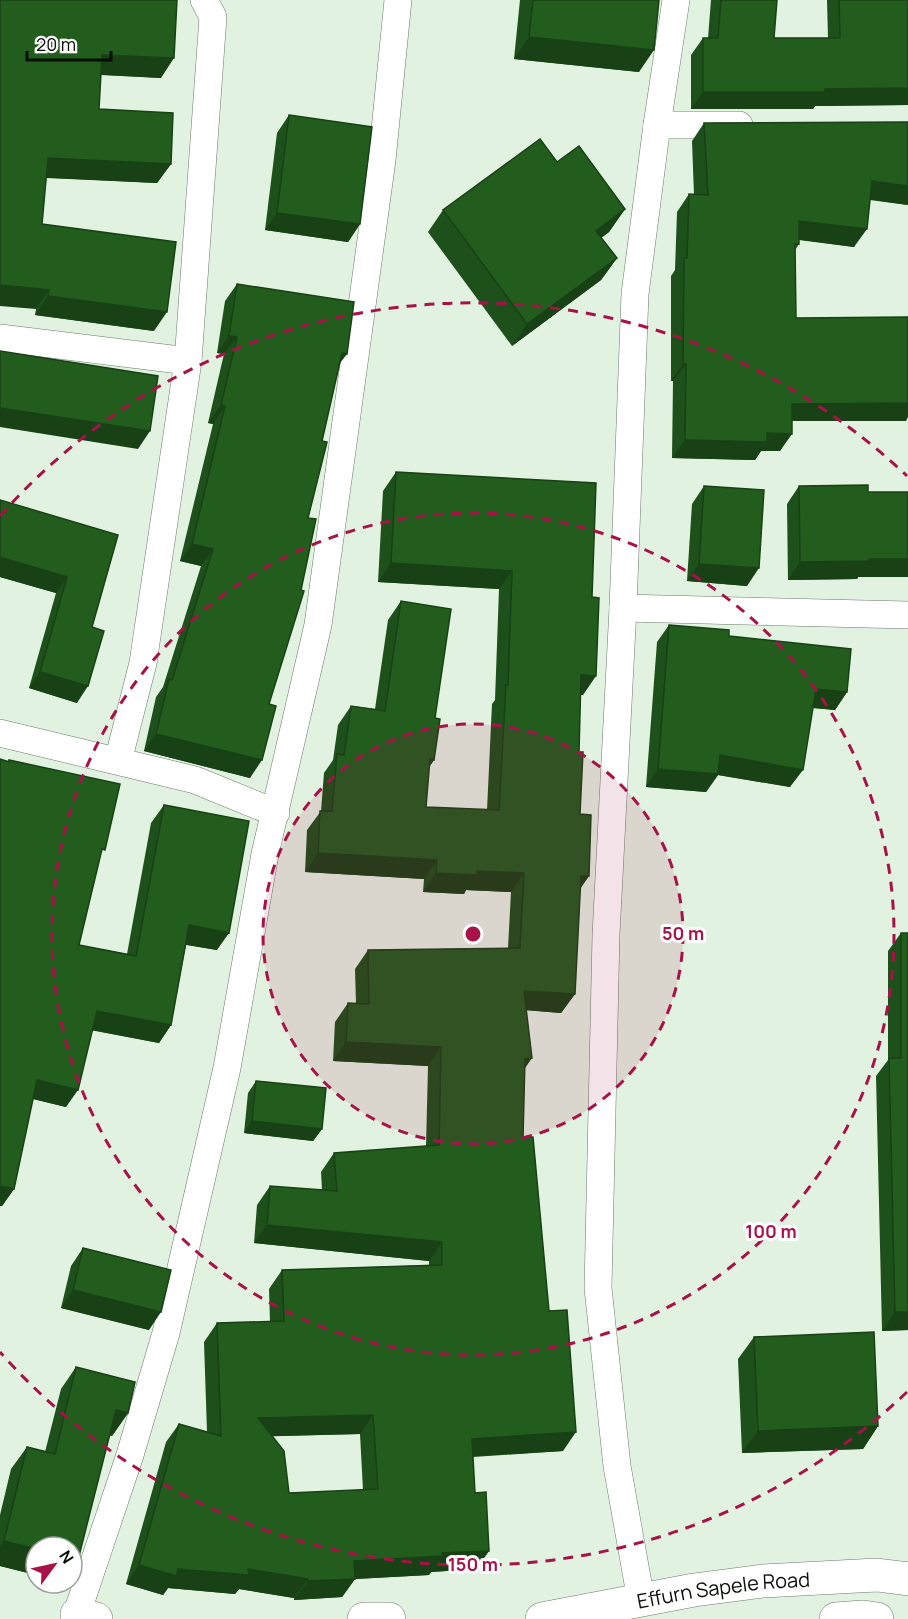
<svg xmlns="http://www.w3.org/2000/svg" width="908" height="1619" viewBox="0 0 908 1619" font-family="Manrope,sans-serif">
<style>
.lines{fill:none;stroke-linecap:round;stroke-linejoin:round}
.street-casing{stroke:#6c7a6b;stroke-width:28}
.highway-casing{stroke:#6c7a6b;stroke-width:34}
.street{stroke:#fff;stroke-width:27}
.highway{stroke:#fff;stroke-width:33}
.wall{fill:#1d501a;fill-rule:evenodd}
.shaded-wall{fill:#184115}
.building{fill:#225d1e;stroke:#184115;stroke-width:1.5;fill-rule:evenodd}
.ring{fill:none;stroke:#a81248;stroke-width:3;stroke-dasharray:10 8}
.labels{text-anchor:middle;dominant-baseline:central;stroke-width:6;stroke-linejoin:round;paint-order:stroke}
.street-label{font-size:20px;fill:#090e08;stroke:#fff}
.centre{fill:#a81248;stroke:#fff;stroke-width:3}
.ring-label{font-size:18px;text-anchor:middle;font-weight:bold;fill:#a81248;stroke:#fff;stroke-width:6;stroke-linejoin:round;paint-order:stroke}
</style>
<rect width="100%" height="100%" fill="#e2f2e0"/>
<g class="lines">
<defs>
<g id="street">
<polyline points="657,125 739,125"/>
<polyline points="0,338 188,361"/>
<polyline points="623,608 908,615"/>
<polyline points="0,733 195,780 276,813"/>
<polyline points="118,761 143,663 188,361 213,17 204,0"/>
<polyline points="641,1600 617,1466 598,1288 606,935 623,608 635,294 657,125 676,0"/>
<polyline points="75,1619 130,1455 166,1333 227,1068 265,854 318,625 382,160 398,0"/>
</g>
<g id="highway">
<polyline points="77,1614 96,1619"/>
<polyline points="364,1619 389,1619"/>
<path id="s1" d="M542,1619L694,1590L763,1581L877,1575L908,1579"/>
<polyline points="836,1619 863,1617 877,1619"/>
</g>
</defs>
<use href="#street" class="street-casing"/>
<use href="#highway" class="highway-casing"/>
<use href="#street" class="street"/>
<use href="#highway" class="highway"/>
</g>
<g class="wall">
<polygon points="0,0 161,78 101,75 99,109 171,164 157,183 46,178 42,224 154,331 35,315 36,309"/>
<polygon points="520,0 659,0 639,72 514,59"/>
<polygon points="711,0 777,0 774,38 828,38 827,0 908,0 908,105 815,106 813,109 691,109 691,55 703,38 708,38"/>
<polygon points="289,115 360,224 348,242 265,230 277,133"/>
<polygon points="908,122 908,205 870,200 854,247 799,240 799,244 795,250 796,318 906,421 792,421 780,451 761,451 755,460 672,458 673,381 671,381 671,276 675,270 677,212 689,194 694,195 692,141 704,123"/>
<polygon points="557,162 625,209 609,232 601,238 617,258 601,280 512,346 428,232 443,210"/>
<polygon points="237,284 339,365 322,441 308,518 269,704 250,778 144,751 156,697 163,687 201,566 180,561 213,424 208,423 224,354 217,353 225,301"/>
<path d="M396,472L596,483L583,695H580L579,752L580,814L589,876L580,888L575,994L561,1013L526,1010L523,1138L549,1311L563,1451L473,1457L475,1493L489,1551L476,1569L431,1572L429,1575L355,1579L342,1597L294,1600V1598L239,1589L235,1594L168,1588L163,1595L126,1584L166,1442L179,1424L207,1432L204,1342L217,1323L270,1322L269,1289L282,1270L429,1265V1261L254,1243L257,1205L270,1186L322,1190L321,1172L334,1153L426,1146L428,1066L333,1061L335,1022L348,1003L356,1004L355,969L368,950L508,948L511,892L466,890L464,894L423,892L424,879L305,872L307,830L321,811L324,773L333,760L338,725L351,706L375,709L388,620L401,601L435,718L434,760L429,767L426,807L487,810L492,704L495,700L499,589L378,582L383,491ZM360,1434L363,1490L289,1493L272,1436Z"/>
<polygon points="704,486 747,586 687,581 692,504"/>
<polygon points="799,486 858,577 857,579 788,580 787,504"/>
<polygon points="118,535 92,627 77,703 29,688 56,593 0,577"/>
<polygon points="669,625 729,636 847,692 835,710 813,708 790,787 718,775 706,792 646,787 657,642"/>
<polygon points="0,759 8,761 9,760 100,858 79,945 127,954 151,823 164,805 217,950 186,945 171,1025 159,1043 92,1030 66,1107 33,1099 14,1189 2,1206 0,1206"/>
<polygon points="901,933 908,933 908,1330 882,1331 876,1076 888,1060 888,951"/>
<polygon points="256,1081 322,1129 313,1141 244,1133 248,1093"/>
<polygon points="83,1248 149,1330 61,1308 71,1266"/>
<polygon points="754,1337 878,1426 863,1449 742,1453 738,1359"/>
<polygon points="76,1367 128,1413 112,1436 109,1435 78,1560 72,1569 72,1547 36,1547 36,1575 0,1566 0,1515 11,1469 27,1447 45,1452 61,1389"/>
</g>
<g class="shaded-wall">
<polygon points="529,37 654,50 639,72 514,59"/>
<polygon points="102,55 174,58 161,78 88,74"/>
<polygon points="908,88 908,105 815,106 813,109 691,109 703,92"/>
<polygon points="48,158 171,164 157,183 34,177"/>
<polygon points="872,181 908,186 908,205 860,198"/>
<polygon points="625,209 609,232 581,253 596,231"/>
<polygon points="277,213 360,224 348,242 265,230"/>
<polygon points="799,221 867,229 854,247 787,238"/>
<polygon points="617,258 601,280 512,346 527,324"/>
<polygon points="0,285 49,290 36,309 0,306"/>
<polygon points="48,296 167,312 154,331 35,315"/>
<polygon points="229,336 237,337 224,354 217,353"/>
<polygon points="342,353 347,354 334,371"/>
<polygon points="683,364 686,364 673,381 671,381"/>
<polygon points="908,403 908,417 906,421 780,421 792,404"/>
<polygon points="221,405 225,406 213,424 208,423"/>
<polygon points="0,408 150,431 138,449 0,427"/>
<polygon points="767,433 792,434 780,451 761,451 755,460 672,458 685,440"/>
<polygon points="192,544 213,549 201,566 180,561"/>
<polygon points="0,557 67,577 56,593 0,577"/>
<polygon points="869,559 908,559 908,577 858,577 857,579 788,580 800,562"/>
<polygon points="391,563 512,571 499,589 378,582"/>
<polygon points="699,564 759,568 747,586 687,581"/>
<polygon points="40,672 88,686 77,703 29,688"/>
<polygon points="581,675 596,676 583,695 568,694"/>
<polygon points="816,689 847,692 835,710 803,707"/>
<polygon points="156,734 262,760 250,778 144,751"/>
<polygon points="720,755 803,770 790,787 718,775 706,792 646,787 658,769"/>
<polygon points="430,759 434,760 421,779"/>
<polygon points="318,853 437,860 424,879 305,872"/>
<polygon points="477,871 524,873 511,892 466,890 464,894 423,892 436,873"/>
<polygon points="581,876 589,876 576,895"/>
<polygon points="189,925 229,933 217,950 177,943"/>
<polygon points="524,991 575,994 561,1013 511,1009"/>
<polygon points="97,1011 171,1025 159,1043 85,1029"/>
<polygon points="346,1042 441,1047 428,1066 333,1061"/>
<polygon points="532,1058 519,1077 525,1059"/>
<polygon points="37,1080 78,1090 66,1107 25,1097"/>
<polygon points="252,1121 322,1129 313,1141 244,1133"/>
<polygon points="0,1186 14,1189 2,1206 0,1206"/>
<polygon points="267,1225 442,1242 429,1261 254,1243"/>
<polygon points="73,1290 161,1312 149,1330 61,1308"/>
<polygon points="895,1312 908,1312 908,1330 882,1331"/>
<polygon points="116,1410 128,1413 112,1436 100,1432"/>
<polygon points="373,1415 360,1434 245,1437 258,1418"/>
<polygon points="878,1426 863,1449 742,1453 758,1431"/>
<polygon points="576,1432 563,1451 459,1457 472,1439"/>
<polygon points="4,1541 36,1549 36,1575 0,1566 0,1547"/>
<polygon points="489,1551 476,1569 431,1572 429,1575 355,1579 342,1597 294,1600 308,1581 354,1561 442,1553"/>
<polygon points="72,1558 78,1560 72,1569"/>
<polygon points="139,1565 178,1569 248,1569 308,1579 294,1598 239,1589 235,1594 168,1588 163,1595 126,1584"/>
</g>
<g class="building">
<polygon points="0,0 177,0 174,58 102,55 99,109 173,113 171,164 48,158 42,224 176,242 167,312 48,296 49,290 0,285"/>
<polygon points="533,0 659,0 654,50 529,37"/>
<polygon points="721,0 777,0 774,38 840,38 839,0 908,0 908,88 825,89 825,92 703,92 703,38 718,38"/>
<polygon points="289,115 372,127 360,224 277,213"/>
<polygon points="908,122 908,186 872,181 867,229 799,221 799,244 795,244 796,318 908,317 908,403 792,404 792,434 767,433 767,442 685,440 686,364 683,364 684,258 687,258 689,194 708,195 704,123"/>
<polygon points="540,139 557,162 579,146 625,209 596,231 617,258 527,324 443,210"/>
<polygon points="237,284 354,302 347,354 342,353 322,441 327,442 308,518 316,519 301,590 304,591 269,704 276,706 262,760 156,734 169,679 172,680 213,549 192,544 225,406 221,405 237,337 229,336"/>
<polygon points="0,351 158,376 150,431 0,408"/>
<path d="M396,472L596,483L592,597L599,598L596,676L581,675L579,752H583L580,814L591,815L589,876H581L575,994L524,991L532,1058L525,1059L523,1138L533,1137L549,1311L567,1310L576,1432L472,1439L475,1493L486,1492L489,1551L442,1553L443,1556L354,1561L355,1579L308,1581V1579L248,1569L249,1575L178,1569L176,1576L139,1565L179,1424L221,1436L217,1323L284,1321L282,1270L442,1265V1242L267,1225L270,1186L337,1191L334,1153L439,1145L441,1047L346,1042L348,1003L369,1004L368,950L520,948L524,873L477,871V875L436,873L437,860L318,853L320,811H332L337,754L344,755L351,706L385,711L401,601L451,609L435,718L440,719L434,760L430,759L426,807L499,810L506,685H508L512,571L391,563ZM373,1415L378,1489L289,1493L284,1451L258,1418Z"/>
<polygon points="868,485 868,492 908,492 908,559 869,559 869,561 800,562 799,486"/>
<polygon points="704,486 764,490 759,568 699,564"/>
<polygon points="0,500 118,535 92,627 104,631 88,686 40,672 67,577 0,557"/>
<polygon points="669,625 729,630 729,636 851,649 847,692 816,689 803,770 720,755 718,774 658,769"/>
<polygon points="0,759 9,762 9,760 120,784 105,850 102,849 79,945 136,956 164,805 249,821 229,933 189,925 171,1025 97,1011 78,1090 37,1080 14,1189 0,1186"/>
<polygon points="901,933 908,933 908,1312 895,1312 889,1058 901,1058"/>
<polygon points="256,1081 326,1088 322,1129 252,1121"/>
<polygon points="83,1248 171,1270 161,1312 73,1290"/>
<polygon points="874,1332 878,1426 758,1431 754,1337"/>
<polygon points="76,1367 135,1382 128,1413 116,1410 78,1560 72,1558 72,1547 36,1547 36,1549 4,1541 27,1447 55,1454"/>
</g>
<circle cx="473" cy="934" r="210" fill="#a81248" fill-opacity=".12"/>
<g class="ring">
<circle cx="473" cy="934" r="210"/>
<circle cx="473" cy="934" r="421"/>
<path d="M907 1392A631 631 0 0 1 0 1352M0 516A631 631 0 0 1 907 476"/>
</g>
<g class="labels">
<g class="street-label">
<text stroke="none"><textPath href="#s1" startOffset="184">Effurn Sapele Road</textPath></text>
</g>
</g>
<circle cx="473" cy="934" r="9" class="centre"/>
<g class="ring-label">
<text x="683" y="940">50 m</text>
<text x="771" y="1238">100 m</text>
<text x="473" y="1571">150 m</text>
</g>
<g transform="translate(54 1565) rotate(57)"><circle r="28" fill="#ffffff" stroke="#9d9f9c" stroke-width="1.5"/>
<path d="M0-4.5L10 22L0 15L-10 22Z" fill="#a81248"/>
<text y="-9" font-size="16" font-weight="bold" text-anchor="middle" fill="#090e08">N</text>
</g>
<path d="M27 51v9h84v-9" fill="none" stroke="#090e08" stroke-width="3"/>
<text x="36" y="51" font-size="18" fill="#090e08" stroke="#ffffff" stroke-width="4.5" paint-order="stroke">20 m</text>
</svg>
